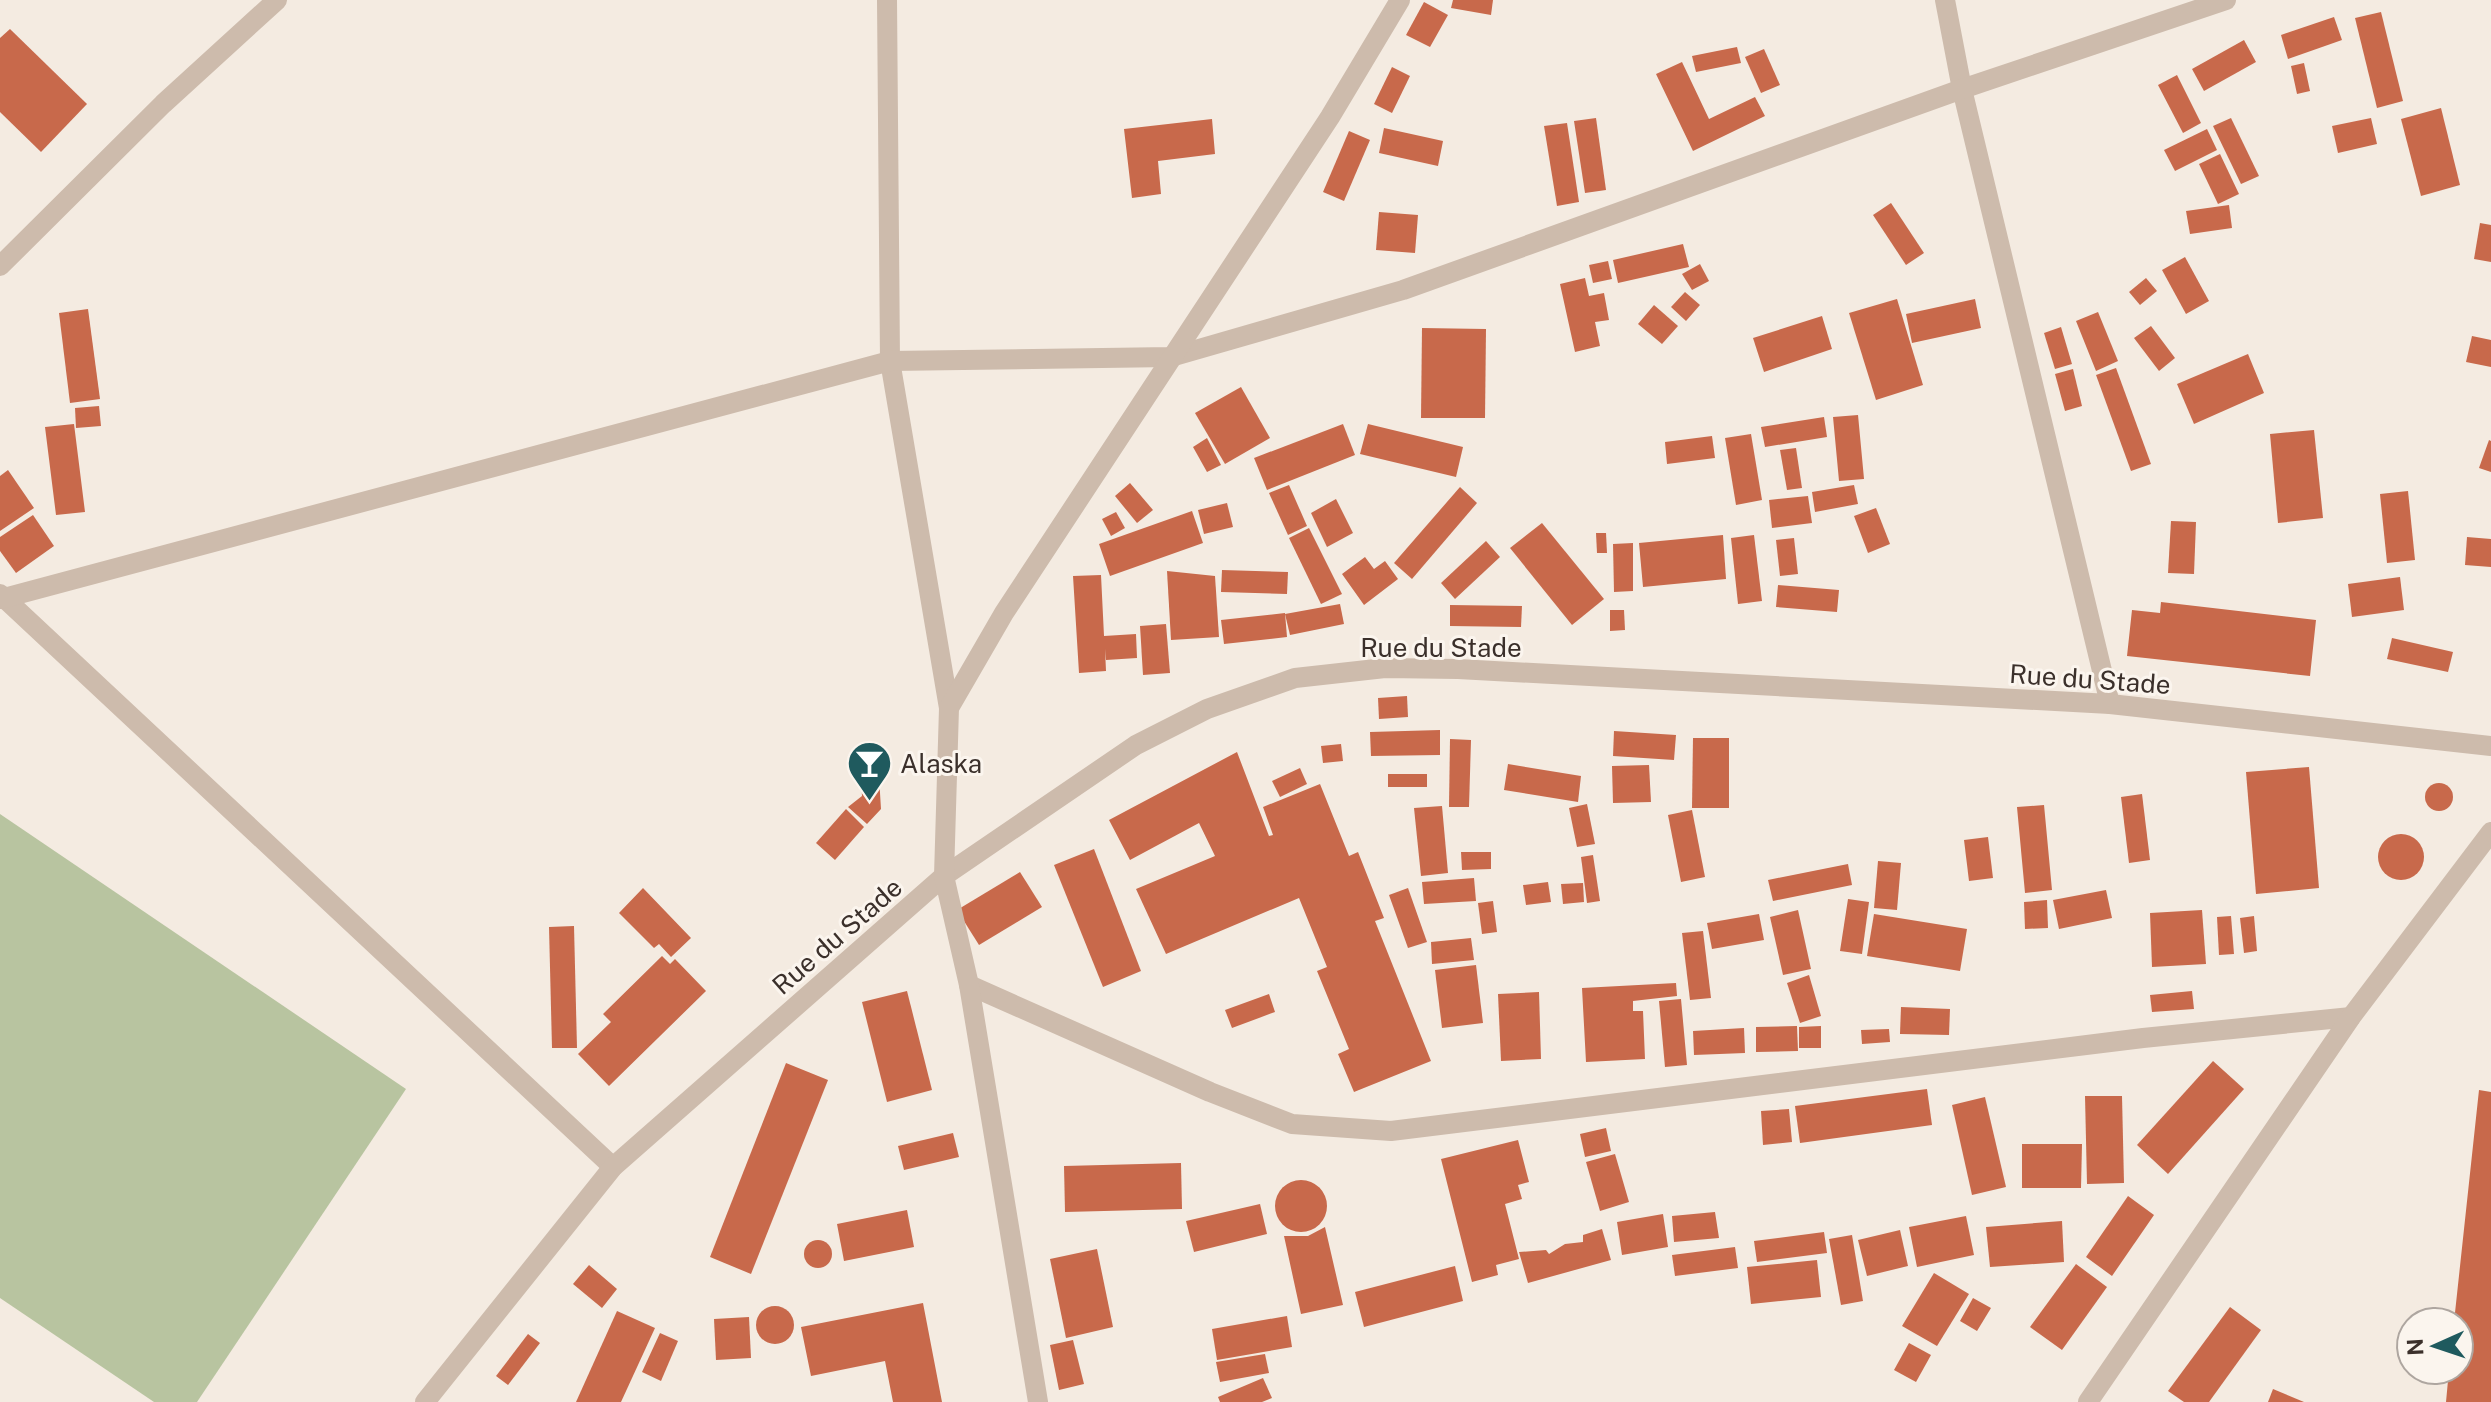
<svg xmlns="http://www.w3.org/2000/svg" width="2491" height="1402" viewBox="0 0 2491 1402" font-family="'Public Sans',sans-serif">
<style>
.green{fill:#b8c4a0}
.building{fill:#c8694b}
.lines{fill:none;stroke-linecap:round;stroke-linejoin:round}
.street{stroke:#cdbbac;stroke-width:20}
.labels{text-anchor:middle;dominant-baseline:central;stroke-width:6;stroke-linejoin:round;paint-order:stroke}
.street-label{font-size:26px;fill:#3b302b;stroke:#fbf5ee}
.poi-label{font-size:26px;fill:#3b302b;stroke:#fbf5ee;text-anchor:start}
</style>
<rect width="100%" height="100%" fill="#f4ebe1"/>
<polygon class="green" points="0,814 406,1089 197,1402 154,1402 0,1298"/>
<g class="building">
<polygon points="1453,0 1493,0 1491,15 1451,8"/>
<polygon points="1424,2 1448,15 1430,47 1406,35"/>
<polygon points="2381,12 2403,101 2377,108 2355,18"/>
<polygon points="2334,17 2342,40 2288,59 2281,35"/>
<polygon points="10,29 87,104 41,152 0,112 0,38"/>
<polygon points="2244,40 2256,62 2204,91 2192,69"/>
<polygon points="1737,47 1741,63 1696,72 1692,56"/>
<polygon points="1764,49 1780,85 1761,93 1745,57"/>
<polygon points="1682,62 1709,119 1755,97 1765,116 1693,151 1656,74"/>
<polygon points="2304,63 2310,91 2297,94 2291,66"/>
<polygon points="1392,67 1410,76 1392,113 1374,104"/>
<polygon points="2177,75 2201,123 2183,133 2158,85"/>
<polygon points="2441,108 2460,185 2421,196 2401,119"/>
<polygon points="1596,118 1606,190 1585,193 1574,121"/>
<polygon points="2231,118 2259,176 2241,184 2213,126"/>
<polygon points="2371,118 2377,144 2338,153 2332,126"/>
<polygon points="1212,119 1215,154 1158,161 1161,194 1132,198 1124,129"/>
<polygon points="1567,123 1579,202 1557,206 1544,126"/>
<polygon points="1384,128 1443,141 1438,166 1379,153"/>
<polygon points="2207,129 2217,150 2175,171 2164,150"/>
<polygon points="1349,131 1370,140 1344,201 1323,192"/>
<polygon points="2220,154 2239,194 2218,204 2199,164"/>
<polygon points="1891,203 1924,253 1906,265 1873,215"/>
<polygon points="2229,205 2232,228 2190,234 2186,211"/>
<polygon points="1379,212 1418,215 1415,253 1376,250"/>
<polygon points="2480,223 2491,225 2491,262 2474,259"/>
<polygon points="1683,244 1689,267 1618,283 1613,260"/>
<polygon points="2185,257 2209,301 2186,314 2162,270"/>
<polygon points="1608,261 1612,279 1593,283 1589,265"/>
<polygon points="1700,264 1709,281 1692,290 1682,274"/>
<polygon points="1585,278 1589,296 1604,293 1609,320 1595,322 1600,346 1575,352 1560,284"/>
<polygon points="2146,278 2157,291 2140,305 2129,292"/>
<polygon points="1685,292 1700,305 1686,321 1671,307"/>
<polygon points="1897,299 1923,385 1876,400 1849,313"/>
<polygon points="1975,299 1981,328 1912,343 1906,314"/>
<polygon points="1654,305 1678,326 1662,344 1638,324"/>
<polygon points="88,309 100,399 70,403 59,313"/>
<polygon points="2098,312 2118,361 2096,371 2076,321"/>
<polygon points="1822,316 1832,349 1764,372 1753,338"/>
<polygon points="2151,326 2175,358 2159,371 2134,338"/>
<polygon points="2061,327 2072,364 2055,369 2044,333"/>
<polygon points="1422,328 1486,329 1485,418 1421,418"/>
<polygon points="2472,336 2491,340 2491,367 2466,362"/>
<polygon points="2248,354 2264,393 2194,424 2177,384"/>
<polygon points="2116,368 2151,464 2131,471 2096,375"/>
<polygon points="2073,369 2082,406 2065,411 2055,374"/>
<polygon points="1241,387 1270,438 1225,464 1195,413"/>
<polygon points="99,406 101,426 76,428 75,408"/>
<polygon points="1858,415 1864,479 1839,481 1833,417"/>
<polygon points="1824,417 1827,437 1765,447 1761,427"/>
<polygon points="74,424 85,512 56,515 45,427"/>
<polygon points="1343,424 1355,455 1267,490 1254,458"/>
<polygon points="1368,424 1463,447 1456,477 1360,454"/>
<polygon points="2314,430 2323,518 2278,523 2270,434"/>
<polygon points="1751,434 1762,500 1736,505 1725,438"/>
<polygon points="1712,436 1715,458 1667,464 1665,442"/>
<polygon points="1207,438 1221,465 1207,472 1193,447"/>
<polygon points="2489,440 2491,441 2491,472 2479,468"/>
<polygon points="1796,448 1802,488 1787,490 1780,450"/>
<polygon points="8,470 34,508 0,531 0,476"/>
<polygon points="1130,483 1153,510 1137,523 1115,496"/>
<polygon points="1289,485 1307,526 1288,535 1269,493"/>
<polygon points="1854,485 1858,504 1815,512 1812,492"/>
<polygon points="1460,487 1477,503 1412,579 1394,563"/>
<polygon points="2408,491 2415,560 2387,563 2380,494"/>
<polygon points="1808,496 1812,523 1772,528 1769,500"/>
<polygon points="1336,499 1353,533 1327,547 1311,513"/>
<polygon points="1227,503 1233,527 1204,534 1198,510"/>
<polygon points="1876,508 1890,544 1868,553 1854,516"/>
<polygon points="1192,511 1203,543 1110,576 1099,544"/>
<polygon points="1116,512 1125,528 1111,536 1102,519"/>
<polygon points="33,515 54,546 16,573 0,551 0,537"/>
<polygon points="2171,521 2196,522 2194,574 2168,573"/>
<polygon points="1542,523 1604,599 1572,625 1510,548"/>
<polygon points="1309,528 1342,594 1321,604 1289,538"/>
<polygon points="1596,533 1606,533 1607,553 1597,553"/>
<polygon points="1723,535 1726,579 1643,587 1639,543"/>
<polygon points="1754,535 1762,601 1738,604 1731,538"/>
<polygon points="2467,537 2491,539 2491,567 2465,565"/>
<polygon points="1794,538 1798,574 1780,576 1776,540"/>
<polygon points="1486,541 1500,557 1455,599 1441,583"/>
<polygon points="1633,543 1633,591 1614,592 1613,544"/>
<polygon points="1365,557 1374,569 1385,561 1398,579 1364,605 1342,574"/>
<polygon points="1222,570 1288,572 1287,594 1221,592"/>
<polygon points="1167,571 1215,576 1219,637 1171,640"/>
<polygon points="1101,575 1104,636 1136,634 1137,658 1106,660 1105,649 1106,671 1079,673 1073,576"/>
<polygon points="2400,577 2404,610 2352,617 2348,584"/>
<polygon points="1778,585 1839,590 1837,612 1776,607"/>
<polygon points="2161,602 2316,620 2310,676 2127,656 2132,610 2160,613"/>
<polygon points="1340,604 1344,624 1290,635 1285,614"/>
<polygon points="1450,605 1522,606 1521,627 1450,626"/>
<polygon points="1610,610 1624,610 1625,630 1610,631"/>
<polygon points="1285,613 1287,637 1224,644 1221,620"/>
<polygon points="1166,624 1170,673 1143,675 1140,626"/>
<polygon points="2392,638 2453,652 2448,672 2387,659"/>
<polygon points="1407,696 1408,717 1379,719 1378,698"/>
<polygon points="1440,730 1440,755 1371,756 1370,732"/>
<polygon points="1614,731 1676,735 1674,760 1613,756"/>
<polygon points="1693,738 1729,738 1729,808 1692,808"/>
<polygon points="1450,739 1471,740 1469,807 1449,807"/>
<polygon points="859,744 877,744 881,809 867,824 848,807 862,796"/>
<polygon points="1341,744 1343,761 1323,763 1321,746"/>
<polygon points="1237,752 1269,836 1273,835 1263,807 1320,784 1349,856 1358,852 1384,918 1375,921 1431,1061 1354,1092 1338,1054 1349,1049 1317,971 1327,967 1299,898 1166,954 1136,889 1215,856 1199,823 1130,860 1109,820"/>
<polygon points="1508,764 1581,776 1578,802 1504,790"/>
<polygon points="1649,765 1651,802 1613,803 1612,766"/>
<polygon points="2309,767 2319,888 2256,894 2246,772"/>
<polygon points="1300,768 1307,784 1280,797 1272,781"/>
<rect x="1388" y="774" width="39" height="13"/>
<circle cx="2439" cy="797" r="14"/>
<polygon points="2142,794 2150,860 2129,863 2121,797"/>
<polygon points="1587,804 1595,844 1577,847 1569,808"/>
<polygon points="2044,805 2052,890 2025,893 2017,807"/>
<polygon points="1442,806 1448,873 1421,876 1414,808"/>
<polygon points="846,809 864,827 835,860 816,843"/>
<polygon points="1692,810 1705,877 1681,882 1668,815"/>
<circle cx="2401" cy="857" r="23"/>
<polygon points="1988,837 1993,878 1969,881 1964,840"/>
<polygon points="1094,849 1141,971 1103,987 1054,865"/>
<polygon points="1461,852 1491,852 1491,869 1462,870"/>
<polygon points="1593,855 1600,901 1587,903 1581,857"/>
<polygon points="1878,861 1901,863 1897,910 1874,908"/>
<polygon points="1848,864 1852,885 1773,901 1768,880"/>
<polygon points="1020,872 1042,907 979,945 957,910"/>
<polygon points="1474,878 1476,901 1424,904 1422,882"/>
<polygon points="1548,882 1551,902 1526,905 1523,885"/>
<polygon points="1583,883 1584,902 1563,904 1561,884"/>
<polygon points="643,888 691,938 671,957 659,944 654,948 619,913"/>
<polygon points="1408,888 1427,942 1408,948 1389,895"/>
<polygon points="2106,890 2112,918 2059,929 2053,900"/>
<polygon points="1848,899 1869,902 1862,954 1840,951"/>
<polygon points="2047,900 2048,928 2025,929 2024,902"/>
<polygon points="1493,901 1497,932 1482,934 1478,903"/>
<polygon points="1798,910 1811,969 1783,975 1770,917"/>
<polygon points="2202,910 2206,964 2152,967 2150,913"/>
<polygon points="1759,914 1764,940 1712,949 1707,923"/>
<polygon points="1874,914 1967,929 1960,971 1867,956"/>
<polygon points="2231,916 2234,954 2219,955 2217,917"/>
<polygon points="2254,916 2257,951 2244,953 2240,918"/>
<polygon points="574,926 577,1048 552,1048 549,927"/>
<polygon points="1703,931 1711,998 1690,1000 1682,933"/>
<polygon points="1471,938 1474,960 1432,964 1431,942"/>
<polygon points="662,956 670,964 675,959 706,991 609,1086 578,1054 611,1022 603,1014"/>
<polygon points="1476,965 1483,1023 1442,1028 1435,970"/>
<polygon points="1809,975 1821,1016 1800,1023 1787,983"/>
<polygon points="1676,983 1677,996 1633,1001 1633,1011 1643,1011 1645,1059 1586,1062 1582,988"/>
<polygon points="907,991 932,1090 887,1102 862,1002"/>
<polygon points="2192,991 2194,1009 2152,1012 2150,995"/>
<polygon points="1539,992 1541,1059 1501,1061 1498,994"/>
<polygon points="1269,994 1275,1012 1232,1028 1225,1010"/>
<polygon points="1681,999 1687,1065 1665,1067 1659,1001"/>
<polygon points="1901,1007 1950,1009 1949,1035 1900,1034"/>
<polygon points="1797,1026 1798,1051 1756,1052 1756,1027"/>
<polygon points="1821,1026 1821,1048 1799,1048 1799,1027"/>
<polygon points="1744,1028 1745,1053 1694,1055 1693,1031"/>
<polygon points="1889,1029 1890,1042 1862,1044 1861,1030"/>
<polygon points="2213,1061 2244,1089 2168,1174 2137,1145"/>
<polygon points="786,1063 828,1080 751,1274 710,1257"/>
<polygon points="1927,1089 1932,1125 1800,1143 1795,1106"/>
<polygon points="2479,1090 2491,1092 2491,1402 2446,1402 2449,1370 2459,1370 2459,1322 2454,1322"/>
<polygon points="2085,1096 2122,1096 2124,1183 2087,1184"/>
<polygon points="1985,1097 2006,1187 1972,1195 1952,1105"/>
<polygon points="1789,1109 1792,1142 1763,1145 1761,1111"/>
<polygon points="1606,1128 1611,1151 1585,1157 1580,1134"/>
<polygon points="953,1133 959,1157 904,1170 898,1146"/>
<polygon points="1518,1140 1529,1182 1518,1185 1522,1199 1505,1204 1519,1259 1496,1265 1498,1275 1472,1282 1441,1159"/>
<polygon points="2022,1144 2082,1144 2081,1188 2022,1188"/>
<polygon points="1615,1154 1629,1202 1600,1211 1586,1162"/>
<polygon points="1181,1163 1182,1209 1065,1212 1064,1166"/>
<circle cx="1301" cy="1206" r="26"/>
<polygon points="2128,1196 2154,1215 2112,1276 2086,1257"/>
<polygon points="1260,1204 1267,1234 1194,1252 1186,1221"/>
<polygon points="907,1210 914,1247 844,1261 837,1224"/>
<polygon points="1715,1212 1719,1238 1674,1242 1672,1216"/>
<polygon points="1663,1214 1668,1247 1622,1255 1617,1222"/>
<polygon points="1966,1216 1974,1255 1917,1267 1909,1227"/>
<polygon points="2062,1221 2064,1262 1990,1267 1986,1227"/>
<polygon points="1325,1227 1343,1305 1301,1314 1284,1236 1308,1236"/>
<polygon points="1602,1229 1611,1260 1528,1283 1519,1252 1546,1250 1549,1254 1565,1244 1583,1242 1583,1235"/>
<polygon points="1900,1230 1908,1266 1867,1276 1858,1240"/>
<polygon points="1824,1232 1827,1253 1757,1262 1754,1241"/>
<polygon points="1852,1235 1863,1301 1841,1305 1829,1239"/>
<circle cx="818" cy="1254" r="14"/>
<polygon points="1735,1247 1738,1268 1675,1276 1672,1255"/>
<polygon points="1097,1249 1113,1327 1066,1338 1050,1259"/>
<polygon points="1817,1260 1821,1297 1751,1304 1747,1267"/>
<polygon points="2076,1264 2107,1287 2062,1350 2030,1327"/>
<polygon points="589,1265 617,1289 602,1308 573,1284"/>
<polygon points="1455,1266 1463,1301 1364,1327 1355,1292"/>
<polygon points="1934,1273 1969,1294 1937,1346 1902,1326"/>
<polygon points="1973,1298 1991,1308 1977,1331 1960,1321"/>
<polygon points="923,1303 942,1402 893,1402 885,1361 811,1376 801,1327"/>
<circle cx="775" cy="1325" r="19"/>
<polygon points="2230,1307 2261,1330 2209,1402 2184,1402 2168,1391"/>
<polygon points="617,1311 655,1328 621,1402 576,1402"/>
<polygon points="1287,1316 1292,1347 1217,1360 1212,1329"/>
<polygon points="749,1317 751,1358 716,1360 714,1319"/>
<polygon points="660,1333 678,1341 661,1381 642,1372"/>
<polygon points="528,1334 540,1343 508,1385 496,1376"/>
<polygon points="1073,1340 1084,1384 1059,1390 1050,1345"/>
<polygon points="1909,1343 1931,1355 1916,1382 1894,1370"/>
<polygon points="1265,1354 1269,1373 1220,1382 1216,1362"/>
<polygon points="1263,1378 1272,1398 1262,1402 1220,1402 1218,1397"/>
<polygon points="2273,1389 2304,1402 2268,1402"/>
</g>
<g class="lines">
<g class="street">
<polyline points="887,0 890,361 949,708"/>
<polyline points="1945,0 1962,89 2110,704"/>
<polyline points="0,266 163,104 277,0"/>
<polyline points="0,594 613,1167"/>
<polyline points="0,599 890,361 1171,357 1403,290 1962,89 2226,0"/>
<polyline points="969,985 1210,1092 1292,1124 1391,1131 2143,1038 2351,1017"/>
<polyline points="425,1402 613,1167 944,876 1136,745 1207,709 1295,678 1385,668 1458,669 2110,704 2491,746"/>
<polyline points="1038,1402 969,985 944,876 949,708 1004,613 1330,117 1400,0"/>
<polyline points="2088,1402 2351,1017 2491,832"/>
</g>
</g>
<defs>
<symbol id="bar-pin" viewBox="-11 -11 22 30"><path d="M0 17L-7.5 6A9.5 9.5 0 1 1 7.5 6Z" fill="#1f5a5e" stroke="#fbf5ee"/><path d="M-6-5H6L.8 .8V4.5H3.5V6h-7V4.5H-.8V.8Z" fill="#fff"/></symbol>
</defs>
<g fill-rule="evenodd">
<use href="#bar-pin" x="844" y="738" width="51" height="69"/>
</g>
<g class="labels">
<g class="street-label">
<text x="1441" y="647">Rue du Stade</text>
<text transform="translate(2090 679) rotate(4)">Rue du Stade</text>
<text transform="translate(837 936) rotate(-41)">Rue du Stade</text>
</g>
<g class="poi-label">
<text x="900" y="763">Alaska</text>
</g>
</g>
<g transform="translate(2435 1346) rotate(267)"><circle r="38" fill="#fbf5ee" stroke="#aea6a0" stroke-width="2"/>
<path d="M0-6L14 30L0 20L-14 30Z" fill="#1f5a5e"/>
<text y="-12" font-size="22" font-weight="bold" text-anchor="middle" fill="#3b302b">N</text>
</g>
</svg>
